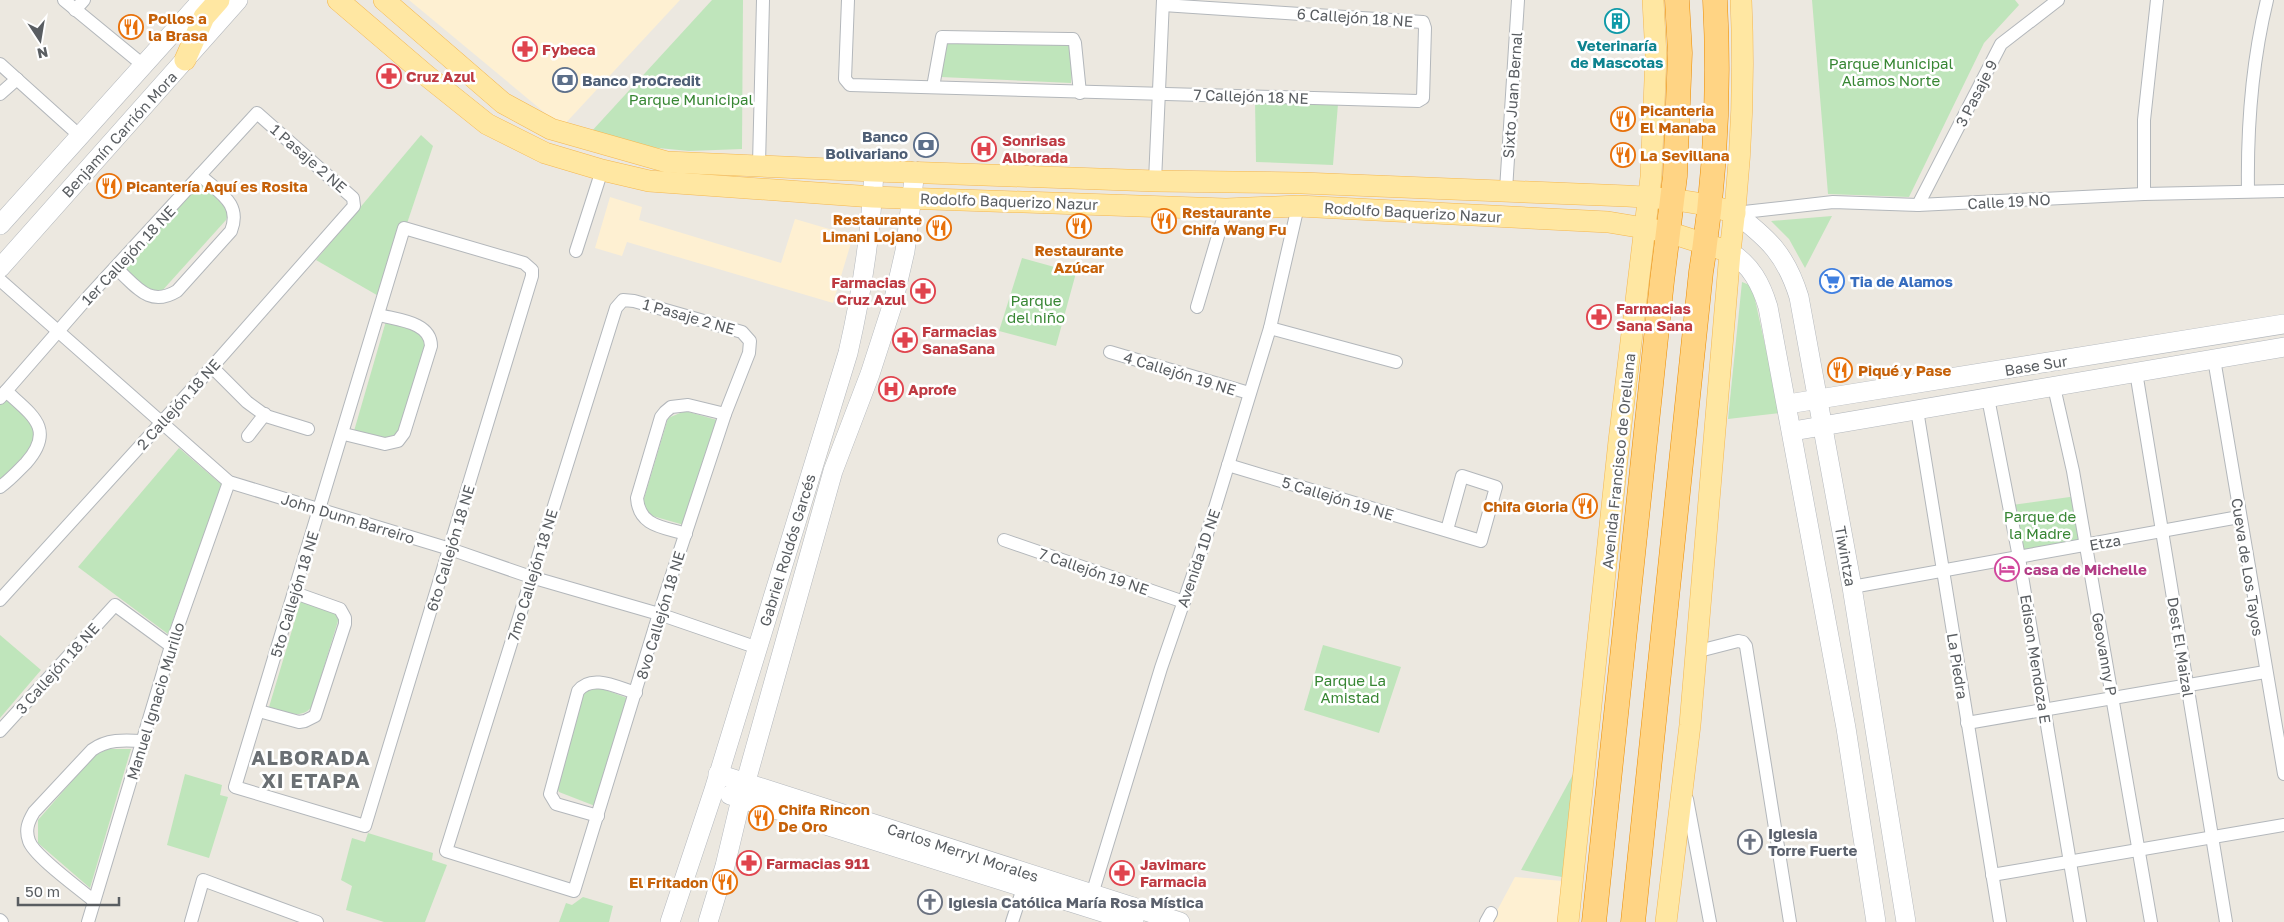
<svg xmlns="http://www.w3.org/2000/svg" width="2284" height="922" viewBox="0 0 2284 922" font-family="'Golos Text',sans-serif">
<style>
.commercial{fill:#fef0d2}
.green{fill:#bfe5bb}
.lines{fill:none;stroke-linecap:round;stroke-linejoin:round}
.street-casing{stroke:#b3b7bb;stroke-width:14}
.secondary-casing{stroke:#b4b8bd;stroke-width:20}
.primary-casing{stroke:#f4b751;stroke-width:22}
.highway-casing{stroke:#ec8c00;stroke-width:25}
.street{stroke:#fff;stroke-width:12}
.secondary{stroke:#fff;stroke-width:19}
.primary{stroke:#ffe7a2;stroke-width:21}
.highway{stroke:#ffd484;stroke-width:24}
.labels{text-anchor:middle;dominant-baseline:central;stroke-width:5;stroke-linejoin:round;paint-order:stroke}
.street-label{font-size:15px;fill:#595d61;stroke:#fff}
.food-label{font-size:15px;font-weight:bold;fill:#c56008;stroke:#fff;text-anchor:start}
.culture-label{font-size:15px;font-weight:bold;fill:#0d838f;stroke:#fff}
.health-label{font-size:15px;font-weight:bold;fill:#be3a42;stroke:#fff;text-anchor:start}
.park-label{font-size:15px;fill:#378633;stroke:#fff}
.service-label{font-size:15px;font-weight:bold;fill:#4e5e75;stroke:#fff;text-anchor:start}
.shop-label{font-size:15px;font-weight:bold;fill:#366cbe;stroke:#fff;text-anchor:start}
.hotel-label{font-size:15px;font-weight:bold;fill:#b23c85;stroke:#fff;text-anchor:start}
.worship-label{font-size:15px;font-weight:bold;fill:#5b616d;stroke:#fff;text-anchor:start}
.district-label{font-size:20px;font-weight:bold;letter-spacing:1px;fill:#6a6f73;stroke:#fff}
</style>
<rect width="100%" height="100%" fill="#ece8e0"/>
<g class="commercial">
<polygon points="409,0 680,0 562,127"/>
<polygon points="610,197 642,207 639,220 781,263 795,219 853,236 833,303 627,242 622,256 595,248"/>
<polygon points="1515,877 1563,881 1558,922 1491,922"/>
</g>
<g class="green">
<polygon points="712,0 743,0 742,149 689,151 648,147 591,132"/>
<polygon points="1812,0 2015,0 2019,5 1984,43 1909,197 1828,194"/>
<polygon points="943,36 1074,42 1071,83 941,77"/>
<polygon points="1255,100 1338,104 1333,165 1256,162"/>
<polygon points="421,135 433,146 382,298 316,260"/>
<polygon points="201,181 229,212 226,220 161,292 144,287 121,268"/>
<polygon points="1832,216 1805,268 1789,239 1771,221"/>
<polygon points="1022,258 1076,273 1056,346 999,331"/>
<polygon points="1742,282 1752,286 1780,413 1728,419"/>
<polygon points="386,321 418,330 426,344 397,434 382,439 354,431"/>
<path d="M7,395C25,412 36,418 35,444L0,480V403Z"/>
<polygon points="685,411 717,420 684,525 649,515 643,502 668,418"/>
<polygon points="179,448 222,485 168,634 78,567"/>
<polygon points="2077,496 2083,541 2018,552 2012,505"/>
<path d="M301,600L338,615V621L312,706C302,721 284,711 269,707Z"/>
<polygon points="0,635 41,670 0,718"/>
<polygon points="1323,645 1401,667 1379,733 1304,710"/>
<polygon points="588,687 598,687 627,698 595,806 559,792 555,783 581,694"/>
<polygon points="108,749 131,749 90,888 38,843 38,820 94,756"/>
<polygon points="1583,756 1562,877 1521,870"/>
<polygon points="185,774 222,785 220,795 228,797 209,858 167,845"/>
<polygon points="368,833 433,853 432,860 447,865 425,922 384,922 346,910 352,886 341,880 352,838 365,842"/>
<polygon points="583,897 613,906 609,922 559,922 566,903 572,905"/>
</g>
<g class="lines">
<defs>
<g id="street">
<polyline points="64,0 143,65"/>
<polyline points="848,0 845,79 850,85 1418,101 1423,98 1425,28 1423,22 1163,5"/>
<polyline points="75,10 84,0"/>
<polyline points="0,64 80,136"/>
<polyline points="933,87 942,37 1069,39 1073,39 1075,43 1080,93"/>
<polyline points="0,94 17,79"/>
<polyline points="759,164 763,0"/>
<polyline points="1155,181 1163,0"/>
<polyline points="1506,190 1518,0"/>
<path d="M2248,191C2247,128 2252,62 2267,0"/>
<polyline points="2144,194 2144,120 2157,0"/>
<polyline points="1918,205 2001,44 2058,0"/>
<polyline points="1735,213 1833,202 1918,205 2144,194 2284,191"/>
<polygon points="404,228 524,263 532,270 532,276 365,826 235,787"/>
<polyline points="576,251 602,170"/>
<path d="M116,268C136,286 149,308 177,291L231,231C242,203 219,193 200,175"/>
<polyline points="0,280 229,482 450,549 531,577 659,614 758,648"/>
<polygon points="623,300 634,301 742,332 750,341 749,353 725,414 659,614 574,891 446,851 616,308"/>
<polyline points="1197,307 1226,209"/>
<polyline points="1270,328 1396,362"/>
<polyline points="1110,352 1249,393"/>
<polyline points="2214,359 2284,774"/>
<polyline points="212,367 247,402 266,416 308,429"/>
<polyline points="2136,372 2226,922"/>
<polyline points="2054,387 2073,471 2151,922"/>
<polyline points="0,398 88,297 257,113 353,198 354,206 212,367 0,600"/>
<polyline points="1988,398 2018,552 2080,922"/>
<polyline points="1917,410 2000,922"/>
<path d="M344,434L385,444L398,441L404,433L431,346C431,322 398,320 379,315"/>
<polyline points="248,436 265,414"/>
<polyline points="1228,465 1481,541 1496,487 1462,476 1447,530"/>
<path d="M0,487C10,480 17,472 26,463C56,429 32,415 6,391"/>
<path d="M686,534C664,527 639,527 637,498L661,417L665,412L671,407L688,405L725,414"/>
<polyline points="1004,540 1184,602"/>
<polyline points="1852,587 2239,517"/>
<polyline points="1695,652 1738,641 1743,642 1746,646 1790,922"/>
<polyline points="259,711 299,722 305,721 315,716 345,624 345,618 340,609 295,593"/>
<polyline points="1967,723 2265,672"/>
<polyline points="0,731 115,605 171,646"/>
<polyline points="1687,799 1710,922"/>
<path d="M598,816L556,804L550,794L578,691C592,673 618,688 636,693"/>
<polyline points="1992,875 2284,825"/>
<path d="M94,901C80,889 34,856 29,841C25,830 28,822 34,812L92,750C107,739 124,740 142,741"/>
<polyline points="1090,901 1161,668 1207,534 1270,328 1298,206"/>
<polyline points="0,920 2,922"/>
<polyline points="88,922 171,646 229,482"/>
<polyline points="191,922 203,880 317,922"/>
<polyline points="1012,922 1025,882"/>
<polyline points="1486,922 1491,913"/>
</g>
<g id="secondary">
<path d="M1735,213C1769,239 1786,255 1799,297L1852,587L1906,922"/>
<polyline points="0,225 202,0"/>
<path d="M1730,252C1751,265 1761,284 1768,307L1846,728L1876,922"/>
<polyline points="0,268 238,0"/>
<polyline points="1788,404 2284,324"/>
<polyline points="1793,431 2284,347"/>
<polyline points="718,774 1180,922"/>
<polyline points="730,795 1134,922"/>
<path d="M670,922L714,790L848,353C862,292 871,233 874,171"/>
<polyline points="708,922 725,866 741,799 833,471 870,374 893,303 905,251 915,171"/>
</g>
<g id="primary">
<polyline points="338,0 427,76 487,124 545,153 602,170 649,181 873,197 1226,209 1298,206 1608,222 1668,232 1730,252"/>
<path d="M384,0L503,103L551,129L667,162L874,171L1155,181L1302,183L1627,196C1664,198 1700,201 1735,213"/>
<polyline points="185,60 204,17 219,0"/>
<polyline points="1568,922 1619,441 1651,177 1656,56 1653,0"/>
<path d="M1666,922L1690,725L1730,252C1741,168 1745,85 1741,0"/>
</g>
<g id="highway">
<polyline points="1594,922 1662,281 1675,176 1680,53 1677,0"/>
<path d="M1633,922L1701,272C1715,182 1720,91 1715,0"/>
</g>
</defs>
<use href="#street" class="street-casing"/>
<use href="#secondary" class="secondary-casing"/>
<use href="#primary" class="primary-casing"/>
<use href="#highway" class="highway-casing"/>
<use href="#street" class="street"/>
<use href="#secondary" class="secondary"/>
<use href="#primary" class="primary"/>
<use href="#highway" class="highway"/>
</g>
<defs>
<symbol id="building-ring" viewBox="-11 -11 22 22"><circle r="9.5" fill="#fff" stroke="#0f9aa8" stroke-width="1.5"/><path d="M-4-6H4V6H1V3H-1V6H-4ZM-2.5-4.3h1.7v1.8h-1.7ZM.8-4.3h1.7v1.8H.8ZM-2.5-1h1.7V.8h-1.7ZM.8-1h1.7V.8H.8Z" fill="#0f9aa8"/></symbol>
<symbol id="restaurant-ring" viewBox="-11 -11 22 22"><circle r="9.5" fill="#fff" stroke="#e8710a" stroke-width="1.5"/><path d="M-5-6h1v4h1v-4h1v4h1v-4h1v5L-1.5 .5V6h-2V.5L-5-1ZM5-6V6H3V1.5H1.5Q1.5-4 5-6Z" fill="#e8710a"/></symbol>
<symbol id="pharmacy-ring" viewBox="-11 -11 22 22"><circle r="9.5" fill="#fff" stroke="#e0444e" stroke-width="1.5"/><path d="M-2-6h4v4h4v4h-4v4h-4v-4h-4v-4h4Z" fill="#e0444e"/></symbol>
<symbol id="bank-ring" viewBox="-11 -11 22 22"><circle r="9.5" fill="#fff" stroke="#5c6f8a" stroke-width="1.5"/><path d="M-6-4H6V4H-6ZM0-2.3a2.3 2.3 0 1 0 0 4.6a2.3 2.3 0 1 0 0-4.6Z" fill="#5c6f8a"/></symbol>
<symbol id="hospital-ring" viewBox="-11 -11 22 22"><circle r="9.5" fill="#fff" stroke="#e0444e" stroke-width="1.5"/><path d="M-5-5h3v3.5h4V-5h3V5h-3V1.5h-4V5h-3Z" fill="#e0444e"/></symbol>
<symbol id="supermarket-ring" viewBox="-11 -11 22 22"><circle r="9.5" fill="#fff" stroke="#3f7fe0" stroke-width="1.5"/><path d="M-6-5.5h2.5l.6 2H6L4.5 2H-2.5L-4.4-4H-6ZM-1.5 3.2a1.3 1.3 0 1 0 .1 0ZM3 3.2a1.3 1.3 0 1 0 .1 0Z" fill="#3f7fe0"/></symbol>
<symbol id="hotel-ring" viewBox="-11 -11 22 22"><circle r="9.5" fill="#fff" stroke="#d1479c" stroke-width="1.5"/><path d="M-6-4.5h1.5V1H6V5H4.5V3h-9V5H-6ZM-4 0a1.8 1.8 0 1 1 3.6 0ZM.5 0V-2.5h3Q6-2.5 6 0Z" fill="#d1479c"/></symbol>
<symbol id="church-ring" viewBox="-11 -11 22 22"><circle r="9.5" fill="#fff" stroke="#6b7280" stroke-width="1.5"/><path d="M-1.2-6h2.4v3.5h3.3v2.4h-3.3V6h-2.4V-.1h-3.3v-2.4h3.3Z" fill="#6b7280"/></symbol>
</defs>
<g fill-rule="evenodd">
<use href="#building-ring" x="1603" y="7" width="28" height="28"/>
<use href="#restaurant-ring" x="117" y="13" width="28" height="28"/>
<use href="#pharmacy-ring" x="511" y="35" width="28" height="28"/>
<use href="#pharmacy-ring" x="375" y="62" width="28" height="28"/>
<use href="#bank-ring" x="551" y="66" width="28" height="28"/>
<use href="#restaurant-ring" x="1609" y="105" width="28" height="28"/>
<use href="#bank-ring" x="912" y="131" width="28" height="28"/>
<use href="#hospital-ring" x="970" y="135" width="28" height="28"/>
<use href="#restaurant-ring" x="1609" y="141" width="28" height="28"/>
<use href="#restaurant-ring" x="95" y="172" width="28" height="28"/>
<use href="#restaurant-ring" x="1150" y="207" width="28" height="28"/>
<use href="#restaurant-ring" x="1065" y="212" width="28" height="28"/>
<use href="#restaurant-ring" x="925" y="214" width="28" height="28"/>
<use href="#supermarket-ring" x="1818" y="267" width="28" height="28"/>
<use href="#pharmacy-ring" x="909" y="277" width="28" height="28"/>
<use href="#pharmacy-ring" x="1585" y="303" width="28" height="28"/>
<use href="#pharmacy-ring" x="891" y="326" width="28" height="28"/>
<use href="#restaurant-ring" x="1826" y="356" width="28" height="28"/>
<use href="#hospital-ring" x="877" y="375" width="28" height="28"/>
<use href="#restaurant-ring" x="1571" y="492" width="28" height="28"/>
<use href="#hotel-ring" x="1993" y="555" width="28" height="28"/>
<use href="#restaurant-ring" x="747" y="804" width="28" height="28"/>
<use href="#church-ring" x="1736" y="828" width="28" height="28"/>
<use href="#pharmacy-ring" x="735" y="849" width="28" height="28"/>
<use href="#pharmacy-ring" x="1108" y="859" width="28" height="28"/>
<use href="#restaurant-ring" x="711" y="868" width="28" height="28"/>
<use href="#church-ring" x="916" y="888" width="28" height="28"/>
</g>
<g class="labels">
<g class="street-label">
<text transform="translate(1355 17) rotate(4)">6 Callejón 18 NE</text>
<text transform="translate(1976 93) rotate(-63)">3 Pasaje 9</text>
<text transform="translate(1512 95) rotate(-86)">Sixto Juan Bernal</text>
<text transform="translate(1251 96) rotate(2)">7 Callejón 18 NE</text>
<text transform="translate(119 134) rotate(-48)">Benjamín Carrión Mora</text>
<text transform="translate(309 158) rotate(41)">1 Pasaje 2 NE</text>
<text transform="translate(1009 201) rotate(2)">Rodolfo Baquerizo Nazur</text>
<text transform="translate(2009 201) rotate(-3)">Calle 19 NO</text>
<text transform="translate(1413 212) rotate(3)">Rodolfo Baquerizo Nazur</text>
<text transform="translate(128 255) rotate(-47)">1er Callejón 18 NE</text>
<text transform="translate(689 316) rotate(16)">1 Pasaje 2 NE</text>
<text transform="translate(2036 365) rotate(-9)">Base Sur</text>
<text transform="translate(1180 373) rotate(17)">4 Callejón 19 NE</text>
<text transform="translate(178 404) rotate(-48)">2 Callejón 18 NE</text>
<text transform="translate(1618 461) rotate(-84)">Avenida Francisco de Orellana</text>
<text transform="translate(1338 498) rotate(17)">5 Callejón 19 NE</text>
<text transform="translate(348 518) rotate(17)">John Dunn Barreiro</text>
<text transform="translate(2105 542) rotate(-10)">Etza</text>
<text transform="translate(450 548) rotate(-73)">6to Callejón 18 NE</text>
<text transform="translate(787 550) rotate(-73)">Gabriel Roldós Garcés</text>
<text transform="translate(1846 556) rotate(80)">Tiwintza</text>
<text transform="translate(1198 558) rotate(-71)">Avenida 1D NE</text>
<text transform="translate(2248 567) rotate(81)">Cueva de Los Tayos</text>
<text transform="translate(1094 571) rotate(19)">7 Callejón 19 NE</text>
<text transform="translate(532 575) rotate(-73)">7mo Callejón 18 NE</text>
<text transform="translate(294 594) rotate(-73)">5to Callejón 18 NE</text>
<text transform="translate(660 615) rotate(-73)">8vo Callejón 18 NE</text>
<text transform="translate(2181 647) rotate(81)">Dest El Maizal</text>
<text transform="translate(2105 654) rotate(80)">Geovanny P</text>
<text transform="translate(2036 659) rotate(81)">Edison Mendoza E</text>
<text transform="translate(1958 666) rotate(81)">La Piedra</text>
<text transform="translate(57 668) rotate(-48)">3 Callejón 18 NE</text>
<text transform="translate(155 701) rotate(-73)">Manuel Ignacio Murillo</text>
<text transform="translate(963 852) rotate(18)">Carlos Merryl Morales</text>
</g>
<g class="food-label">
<text x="148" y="18">Pollos a<tspan x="148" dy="17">la Brasa</tspan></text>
<text x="1640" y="110">Picanteria<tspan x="1640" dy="17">El Manaba</tspan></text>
<text x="1640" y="155">La Sevillana</text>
<text x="126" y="186">Picantería Aquí es Rosita</text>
<text x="1182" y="212">Restaurante<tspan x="1182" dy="17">Chifa Wang Fu</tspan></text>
<text x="922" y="219" text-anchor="end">Restaurante<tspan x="922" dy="17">Limani Lojano</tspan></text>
<text x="1079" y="250" text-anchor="middle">Restaurante<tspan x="1079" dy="17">Azúcar</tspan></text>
<text x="1858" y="370">Piqué y Pase</text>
<text x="1568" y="506" text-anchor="end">Chifa Gloria</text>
<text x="778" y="809">Chifa Rincon<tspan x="778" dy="17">De Oro</tspan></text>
<text x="708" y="882" text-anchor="end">El Fritadon</text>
</g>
<g class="culture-label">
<text x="1617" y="45">Veterinaría<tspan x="1617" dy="17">de Mascotas</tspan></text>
</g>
<g class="health-label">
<text x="542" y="49">Fybeca</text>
<text x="406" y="76">Cruz Azul</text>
<text x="1002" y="140">Sonrisas<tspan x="1002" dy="17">Alborada</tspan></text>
<text x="906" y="282" text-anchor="end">Farmacias<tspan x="906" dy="17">Cruz Azul</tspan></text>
<text x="1616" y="308">Farmacias<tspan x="1616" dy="17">Sana Sana</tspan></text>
<text x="922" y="331">Farmacias<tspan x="922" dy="17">SanaSana</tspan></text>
<text x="908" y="389">Aprofe</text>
<text x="766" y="863">Farmacias 911</text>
<text x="1140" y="864">Javimarc<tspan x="1140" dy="17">Farmacia</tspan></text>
</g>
<g class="park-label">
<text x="1891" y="63">Parque Municipal<tspan x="1891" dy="17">Alamos Norte</tspan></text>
<text x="691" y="99">Parque Municipal</text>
<text x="1036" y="300">Parque<tspan x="1036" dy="17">del niño</tspan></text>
<text x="2040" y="516">Parque de<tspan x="2040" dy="17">la Madre</tspan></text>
<text x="1350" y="680">Parque La<tspan x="1350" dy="17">Amistad</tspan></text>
</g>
<g class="service-label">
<text x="582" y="80">Banco ProCredit</text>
<text x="908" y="136" text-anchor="end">Banco<tspan x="908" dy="17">Bolivariano</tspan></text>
</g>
<g class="shop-label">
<text x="1850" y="281">Tia de Alamos</text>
</g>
<g class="hotel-label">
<text x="2024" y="569">casa de Michelle</text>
</g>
<g class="worship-label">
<text x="1768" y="833">Iglesia<tspan x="1768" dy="17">Torre Fuerte</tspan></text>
<text x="948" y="902">Iglesia Católica María Rosa Mística</text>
</g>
<g class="district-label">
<text x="311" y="757">ALBORADA<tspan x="311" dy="23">XI ETAPA</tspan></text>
</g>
</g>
<g transform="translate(40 40) rotate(168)" stroke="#ffffff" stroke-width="4" paint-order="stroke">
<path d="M0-4L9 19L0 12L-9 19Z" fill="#595d61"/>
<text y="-8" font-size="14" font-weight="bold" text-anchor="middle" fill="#595d61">N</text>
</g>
<path d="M18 897v8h101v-8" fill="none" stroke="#595d61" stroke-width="2.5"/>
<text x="25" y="897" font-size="15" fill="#595d61" stroke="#ffffff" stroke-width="4" paint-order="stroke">50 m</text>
</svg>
